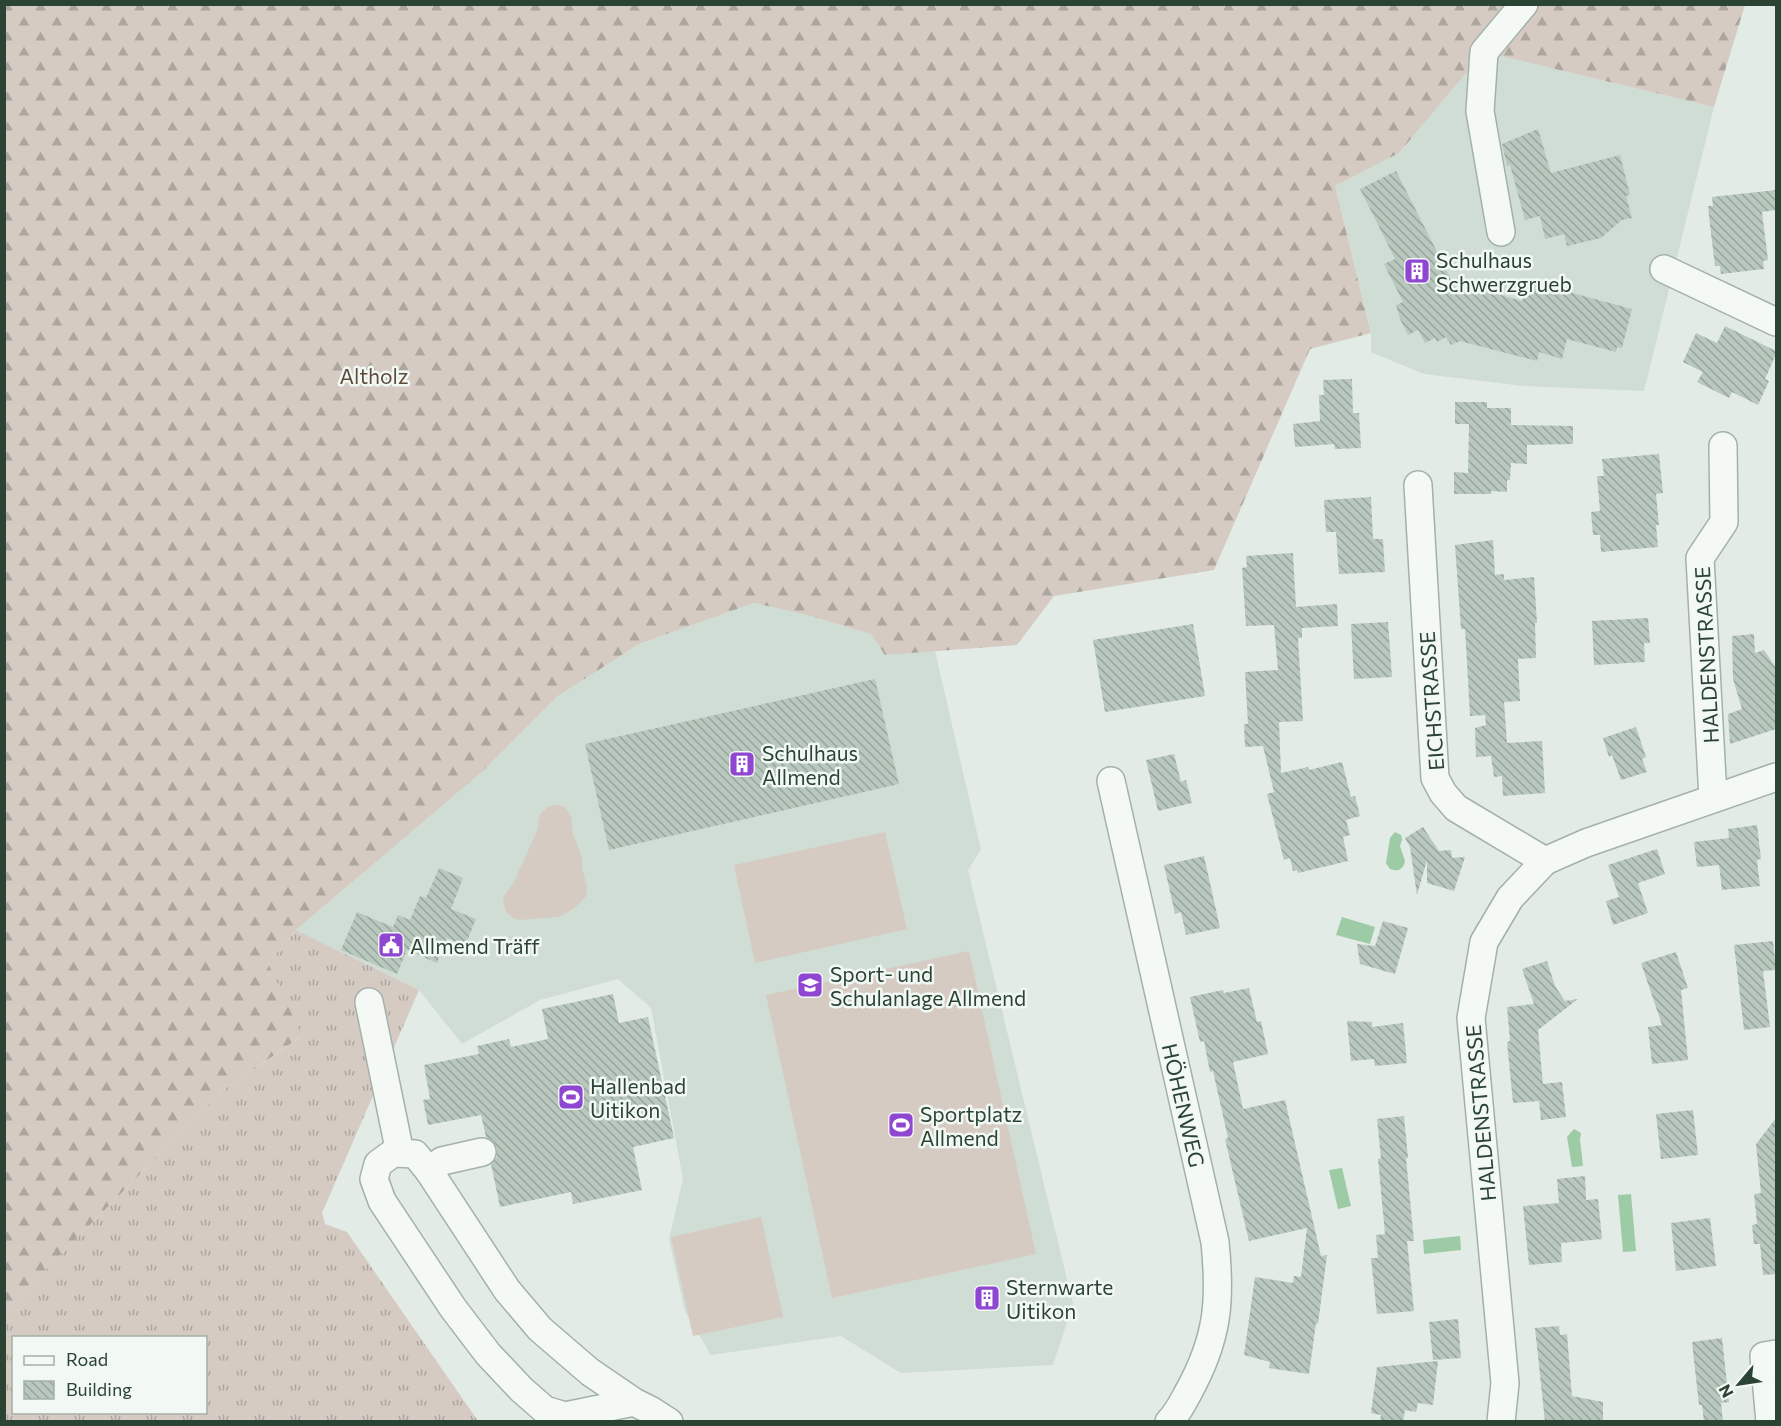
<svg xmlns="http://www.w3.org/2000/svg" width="1781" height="1426" viewBox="0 0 1781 1426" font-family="Commissioner,sans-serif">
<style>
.built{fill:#d0ddd4}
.grass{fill:url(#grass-tufts);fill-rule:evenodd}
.forest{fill:url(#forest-firs)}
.pitch{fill:#d5cbc3}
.water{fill:#9dcba6}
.building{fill:url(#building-back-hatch)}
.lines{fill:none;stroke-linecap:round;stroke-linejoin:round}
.minor-casing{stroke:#a3b2a8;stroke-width:30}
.minor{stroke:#f5f9f6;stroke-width:27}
.labels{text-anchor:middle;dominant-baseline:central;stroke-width:5;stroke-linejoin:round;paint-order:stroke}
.poi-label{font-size:21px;fill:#2a4332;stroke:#f2f8f4;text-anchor:start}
.park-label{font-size:21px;fill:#5f4a37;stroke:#f2f8f4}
.street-label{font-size:21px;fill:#2a4332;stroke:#f2f8f4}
</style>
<defs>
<pattern id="grass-tufts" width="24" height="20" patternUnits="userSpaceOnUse" patternTransform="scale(1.5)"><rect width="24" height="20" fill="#d5cbc3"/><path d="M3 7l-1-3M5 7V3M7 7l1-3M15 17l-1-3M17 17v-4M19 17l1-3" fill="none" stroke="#ada69f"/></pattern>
<pattern id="forest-firs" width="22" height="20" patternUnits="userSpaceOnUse" patternTransform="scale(1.5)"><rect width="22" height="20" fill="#d5cbc3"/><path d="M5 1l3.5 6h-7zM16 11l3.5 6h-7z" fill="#ada69f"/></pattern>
<pattern id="building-back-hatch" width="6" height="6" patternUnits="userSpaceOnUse" patternTransform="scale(1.5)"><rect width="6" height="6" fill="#b9c8be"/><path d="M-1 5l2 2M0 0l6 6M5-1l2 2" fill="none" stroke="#97a49b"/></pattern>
</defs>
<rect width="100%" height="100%" fill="#e2ebe5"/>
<g class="built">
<polygon points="1484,52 1714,107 1644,391 1523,386 1424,374 1371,352 1371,332 1335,186 1399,153"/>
<polygon points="754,603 803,614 871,634 885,655 935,651 981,850 968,870 1073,1304 1053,1365 901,1373 841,1336 711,1355 685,1311 669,1239 683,1179 651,1008 618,979 540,1000 462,1044 419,990 296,930 483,771 558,696 639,644"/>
</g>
<path class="grass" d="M296,930L419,990L322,1213L325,1224L347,1232L478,1421L5,1422V1311L222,1091L301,1037L268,963ZM14,1338H206V1412H14Z"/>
<polygon class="forest" points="5,5 1745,5 1714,107 1484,52 1399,153 1335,186 1371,333 1310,349 1214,570 1054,596 1017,645 885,655 871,634 803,614 754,603 639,644 558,696 483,771 296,930 268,963 302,1036 222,1091 5,1311"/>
<g class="pitch">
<polygon points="553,805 559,805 565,807 571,816 573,834 582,857 582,868 587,887 586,896 580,903 570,911 558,917 520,920 513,918 506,912 503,901 504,896 513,884 537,831 540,814 548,807"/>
<polygon points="885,832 907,929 755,963 734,865"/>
<polygon points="969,951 1036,1254 832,1298 766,995"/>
<polygon points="761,1217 783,1317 693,1336 671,1237"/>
</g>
<g class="water">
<path d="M1395,832L1401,835L1402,839L1400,846L1405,861C1403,870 1398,872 1390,869L1386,863L1390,838Z"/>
<polygon points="1342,917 1375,927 1370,944 1336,935"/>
<polygon points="1574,1129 1581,1133 1580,1139 1583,1166 1572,1167 1567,1137"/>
<polygon points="1342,1168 1351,1206 1338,1209 1329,1170"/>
<polygon points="1631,1194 1636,1251 1623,1252 1618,1195"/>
<polygon points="1460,1236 1461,1250 1424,1254 1423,1240"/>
</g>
<g class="building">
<polygon points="1538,129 1551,173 1620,155 1630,195 1626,196 1632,218 1622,220 1601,238 1567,246 1564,234 1545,239 1540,216 1525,220 1510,165 1507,166 1502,144"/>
<polygon points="1396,171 1457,291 1469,286 1522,301 1528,281 1632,309 1622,348 1617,347 1616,352 1567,339 1562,359 1539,352 1537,361 1460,341 1451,345 1446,337 1437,342 1435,338 1425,343 1418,330 1408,335 1400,319 1396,305 1403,302 1384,264 1395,259 1360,189"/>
<polygon points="1776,190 1776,210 1762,212 1768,260 1763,261 1764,269 1721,274 1720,266 1715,266 1710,225 1708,206 1713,206 1712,197"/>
<polygon points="1725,326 1776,351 1776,354 1765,379 1769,381 1758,405 1732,392 1729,398 1697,382 1703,372 1683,362 1696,333 1717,343"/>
<polygon points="1352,379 1353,413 1359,413 1361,448 1335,449 1334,444 1295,447 1293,424 1320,421 1319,395 1324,395 1323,380"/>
<polygon points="1455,402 1487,402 1487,408 1511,408 1511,425 1573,426 1573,444 1527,445 1527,464 1511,463 1510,480 1507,480 1507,492 1491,491 1491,494 1454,494 1454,472 1468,473 1469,424 1455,424"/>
<polygon points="1659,454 1663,493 1656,494 1659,525 1656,525 1658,547 1601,552 1600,535 1593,535 1591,512 1600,511 1597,476 1604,476 1602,459"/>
<polygon points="1371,497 1373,539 1383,539 1385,572 1339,574 1336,532 1326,532 1324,500"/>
<polygon points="1493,540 1495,575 1504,574 1504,580 1534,577 1537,623 1535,623 1536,658 1518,659 1520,701 1504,702 1507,743 1542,741 1545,793 1503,796 1502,776 1494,777 1491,756 1476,757 1475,728 1486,725 1485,715 1470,716 1465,629 1461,629 1455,545"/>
<polygon points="1293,553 1296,607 1337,604 1338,626 1302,628 1302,638 1298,638 1303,721 1279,722 1281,773 1308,767 1309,770 1342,762 1351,797 1355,796 1360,816 1346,820 1350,835 1343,837 1348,861 1298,873 1297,870 1293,871 1290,858 1284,860 1267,794 1274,792 1263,746 1245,747 1244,724 1248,724 1245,672 1278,670 1274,625 1246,626 1242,568 1247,567 1246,556"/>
<polygon points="1648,618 1650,643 1644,643 1645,662 1594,665 1592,621"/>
<polygon points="1388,622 1392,677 1354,679 1351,624"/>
<polygon points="1193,624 1205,696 1105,712 1093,640"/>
<polygon points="1754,634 1755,653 1764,650 1776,668 1776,729 1730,744 1728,714 1742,709 1733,679 1732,636"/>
<polygon points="875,679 899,784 609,850 585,744"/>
<polygon points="1636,727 1646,757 1642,759 1647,772 1621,780 1612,755 1609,757 1603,738"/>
<polygon points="1174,754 1181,782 1186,780 1192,803 1158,811 1146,760"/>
<polygon points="1757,825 1761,859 1757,860 1760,886 1722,890 1719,865 1697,867 1694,842 1729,838 1728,829"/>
<polygon points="1423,827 1439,851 1451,850 1452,858 1465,857 1454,891 1427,883 1427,860 1417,895 1410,847 1405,838"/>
<polygon points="1657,849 1665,874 1638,883 1648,913 1613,925 1606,901 1619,897 1608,865"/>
<polygon points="1204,856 1220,928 1186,935 1181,912 1175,914 1164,865"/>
<polygon points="439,868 463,878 451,909 476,919 465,946 447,938 437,963 407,950 397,974 341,950 357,912 393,927 398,915 410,920 420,896 426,898"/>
<polygon points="1383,921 1408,928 1395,974 1360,964 1357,944 1375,946"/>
<polygon points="1773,941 1776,970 1763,971 1770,1027 1744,1030 1734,945"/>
<polygon points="1676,952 1688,988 1681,990 1688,1060 1652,1064 1648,1027 1662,1025 1641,963"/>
<polygon points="1547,961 1555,986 1565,1001 1578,999 1538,1030 1543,1084 1562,1082 1566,1117 1541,1120 1539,1101 1513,1103 1507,1042 1510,1041 1507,1007 1534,1004 1522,969"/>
<polygon points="1249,988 1257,1022 1261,1021 1268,1054 1233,1062 1243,1109 1285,1100 1321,1256 1327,1255 1318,1324 1316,1323 1309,1374 1269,1368 1270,1362 1244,1355 1255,1277 1293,1283 1294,1276 1301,1277 1307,1228 1249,1241 1225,1139 1228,1138 1213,1071 1210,1072 1204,1041 1200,1042 1190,997 1223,990 1224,993"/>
<polygon points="613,994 619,1023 648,1017 674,1138 633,1147 642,1190 573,1204 571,1192 500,1207 491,1164 497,1157 497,1149 493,1141 486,1137 481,1115 428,1125 423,1100 430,1099 424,1065 479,1054 477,1046 509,1039 511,1047 548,1039 542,1009"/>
<polygon points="1347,1021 1372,1022 1372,1027 1403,1023 1407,1063 1375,1066 1374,1059 1351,1061"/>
<polygon points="1693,1110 1698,1155 1661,1159 1656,1114"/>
<polygon points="1404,1116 1408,1158 1406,1158 1414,1241 1407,1241 1414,1311 1377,1314 1371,1258 1378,1258 1376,1235 1385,1234 1378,1159 1381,1158 1377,1119"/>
<polygon points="1776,1118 1776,1274 1763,1275 1760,1244 1754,1244 1752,1225 1757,1224 1754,1194 1761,1193 1756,1144"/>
<polygon points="1585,1176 1586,1200 1598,1199 1602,1239 1561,1243 1562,1262 1529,1265 1523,1206 1559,1203 1557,1179"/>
<polygon points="1710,1218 1716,1266 1676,1271 1671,1223"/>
<polygon points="987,1289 996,1291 997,1301 994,1306 989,1309 983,1309 979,1305 976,1300 977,1294 981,1290"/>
<polygon points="1458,1319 1461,1358 1433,1360 1429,1322"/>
<polygon points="1559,1326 1560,1335 1567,1334 1572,1396 1603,1402 1603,1422 1545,1422 1535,1328"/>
<polygon points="1722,1338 1729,1402 1721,1403 1723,1422 1704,1422 1702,1405 1699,1405 1692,1342"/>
<polygon points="1438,1361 1433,1405 1418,1403 1416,1412 1405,1410 1403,1422 1380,1422 1381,1415 1371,1413 1377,1367"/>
</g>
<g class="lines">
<defs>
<g id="minor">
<polyline points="1501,232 1480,111 1484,52 1524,4"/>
<polyline points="1664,269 1776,322"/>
<polyline points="1418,485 1435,778 1443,793 1456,808 1545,861"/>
<path d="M1111,781L1215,1242C1221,1301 1218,1338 1189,1391C1183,1402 1178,1413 1169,1422"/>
<polyline points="1713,798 1700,558 1724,522 1723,446"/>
<polyline points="369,1002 400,1153"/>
<polyline points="429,1171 442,1161 482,1152"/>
<polyline points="634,1402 565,1416 545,1410 522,1390 488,1354 453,1308 382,1201 374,1179 378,1164 393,1153 415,1154 429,1171 507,1290 540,1329 590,1372 634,1402 652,1411 669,1422"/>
<polyline points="1501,1422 1505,1383 1471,1018 1484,942 1510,898 1545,861 1586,843 1776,777"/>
<polyline points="1770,1422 1764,1356 1776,1354"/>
</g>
</defs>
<use href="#minor" class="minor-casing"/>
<use href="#minor" class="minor"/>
</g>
<defs>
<symbol id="building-square" viewBox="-11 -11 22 22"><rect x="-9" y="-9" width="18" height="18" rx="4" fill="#8f46d1" stroke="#f2f8f4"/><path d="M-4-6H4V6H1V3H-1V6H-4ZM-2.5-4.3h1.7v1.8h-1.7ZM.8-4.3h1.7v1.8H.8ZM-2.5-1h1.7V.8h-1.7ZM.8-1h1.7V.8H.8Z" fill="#fff"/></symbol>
<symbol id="civic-square" viewBox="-11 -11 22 22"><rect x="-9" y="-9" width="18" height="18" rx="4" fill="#8f46d1" stroke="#f2f8f4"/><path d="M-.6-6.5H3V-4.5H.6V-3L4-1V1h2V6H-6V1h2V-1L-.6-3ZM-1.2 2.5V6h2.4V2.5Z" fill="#fff"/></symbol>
<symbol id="school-square" viewBox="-11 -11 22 22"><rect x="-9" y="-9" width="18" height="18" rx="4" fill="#8f46d1" stroke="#f2f8f4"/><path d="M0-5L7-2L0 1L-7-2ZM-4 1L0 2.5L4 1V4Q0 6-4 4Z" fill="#fff"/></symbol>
<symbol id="stadium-square" viewBox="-11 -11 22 22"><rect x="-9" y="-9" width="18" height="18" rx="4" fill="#8f46d1" stroke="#f2f8f4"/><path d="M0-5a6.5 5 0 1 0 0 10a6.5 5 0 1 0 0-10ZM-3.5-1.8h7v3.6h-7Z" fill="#fff"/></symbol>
</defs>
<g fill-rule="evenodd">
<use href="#building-square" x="1402" y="256" width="30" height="30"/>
<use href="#building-square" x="727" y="749" width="30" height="30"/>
<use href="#civic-square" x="376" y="930" width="30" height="30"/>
<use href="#school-square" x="795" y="970" width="30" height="30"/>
<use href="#stadium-square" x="556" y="1082" width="30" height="30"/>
<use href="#stadium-square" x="886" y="1110" width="30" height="30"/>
<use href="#building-square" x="972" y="1283" width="30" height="30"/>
</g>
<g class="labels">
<g class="poi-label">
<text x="1436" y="259">Schulhaus<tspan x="1436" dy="24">Schwerzgrueb</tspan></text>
<text x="762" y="752">Schulhaus<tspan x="762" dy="24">Allmend</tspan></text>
<text x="410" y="945">Allmend Träff</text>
<text x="830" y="973">Sport- und<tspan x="830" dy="24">Schulanlage Allmend</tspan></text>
<text x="590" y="1085">Hallenbad<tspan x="590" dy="24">Uitikon</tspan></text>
<text x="920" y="1113">Sportplatz<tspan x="920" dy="24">Allmend</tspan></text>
<text x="1006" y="1286">Sternwarte<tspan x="1006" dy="24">Uitikon</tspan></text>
</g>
<g class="park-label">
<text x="374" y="375">Altholz</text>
</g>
<g class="street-label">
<text transform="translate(1706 655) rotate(-93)">HALDENSTRASSE</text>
<text transform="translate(1431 701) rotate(-94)">EICHSTRASSE</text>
<text transform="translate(1184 1105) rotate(77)">HÖHENWEG</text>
<text transform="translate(1480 1113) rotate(-95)">HALDENSTRASSE</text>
</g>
</g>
<rect width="1781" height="1426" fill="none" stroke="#2a4332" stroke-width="12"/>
<rect x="12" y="1336" width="195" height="78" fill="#f2f8f4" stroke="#a2b0a6" stroke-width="1.5"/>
<rect x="24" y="1356" width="30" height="9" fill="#f5f9f6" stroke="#a2b0a6" stroke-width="1.5"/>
<text x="66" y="1366" font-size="18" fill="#2a4332">Road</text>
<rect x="24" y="1381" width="30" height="18" fill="url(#building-back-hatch)" stroke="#a2b0a6" stroke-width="1.5"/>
<text x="66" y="1396" font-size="18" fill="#2a4332">Building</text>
<g transform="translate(1739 1384) rotate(241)" stroke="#f2f8f4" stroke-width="4.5" paint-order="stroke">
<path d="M0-4.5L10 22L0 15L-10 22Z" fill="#2a4332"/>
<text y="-9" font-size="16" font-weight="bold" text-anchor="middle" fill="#2a4332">N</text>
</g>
</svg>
